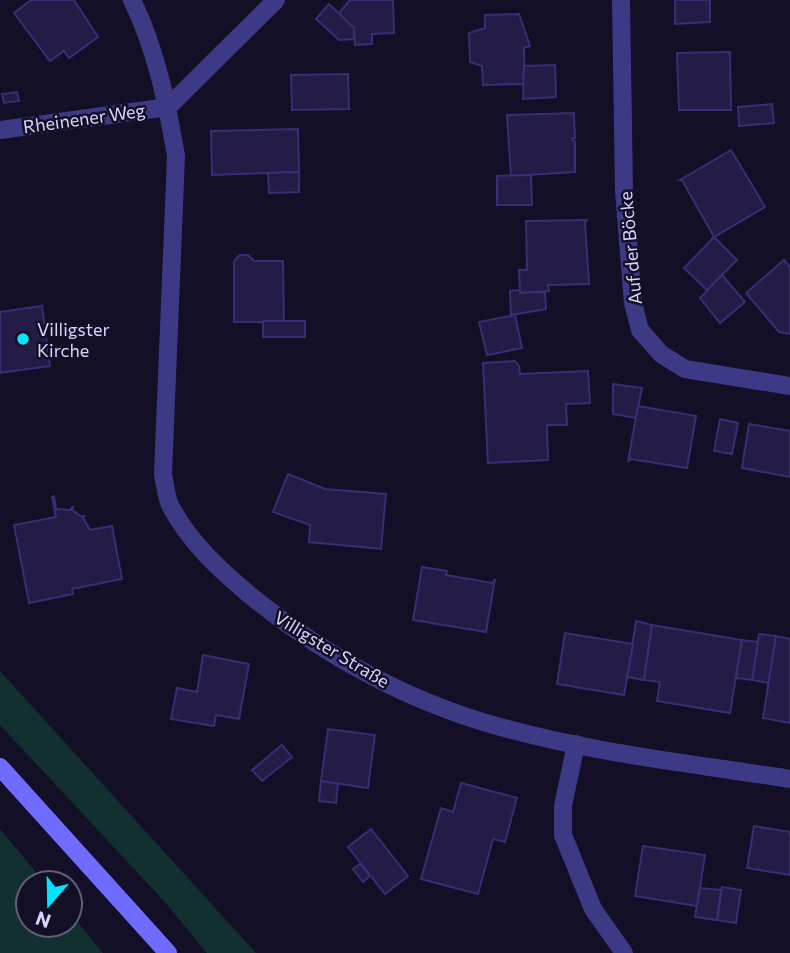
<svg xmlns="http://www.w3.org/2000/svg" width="790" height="953" viewBox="0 0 790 953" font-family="Commissioner,sans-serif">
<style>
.green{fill:#12302f}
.building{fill:#241b47;stroke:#3b2d73;stroke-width:2}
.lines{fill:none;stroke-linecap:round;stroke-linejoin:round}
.street{stroke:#3d3a85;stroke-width:18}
.secondary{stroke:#6f6bff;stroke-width:18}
.poi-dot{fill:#00e5ff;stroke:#130f26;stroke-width:2.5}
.labels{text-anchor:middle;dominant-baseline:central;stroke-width:5;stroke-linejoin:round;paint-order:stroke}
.street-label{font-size:18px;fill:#d9d4ff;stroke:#130f26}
.poi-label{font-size:18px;fill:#d9d4ff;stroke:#130f26;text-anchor:start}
</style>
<rect width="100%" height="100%" fill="#130f26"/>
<g class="green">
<polygon points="0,671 256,953 207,953 164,901 0,725"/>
<polygon points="0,829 45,883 28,883 28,925 70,925 70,913 103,953 0,953"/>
</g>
<g class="building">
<polygon points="31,0 74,0 98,37 69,58 64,51 50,61 14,13"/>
<polygon points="350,0 393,0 394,33 372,34 372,44 355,45 354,28 338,14"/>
<polygon points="675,0 710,0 710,22 675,24"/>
<polygon points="329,4 354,28 354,39 339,40 316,19"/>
<polygon points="519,14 530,46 524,48 525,84 483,85 482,66 470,62 469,33 485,28 485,15"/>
<polygon points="730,52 731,110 679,110 677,53"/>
<polygon points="555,65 556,97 523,99 524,66"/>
<polygon points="348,74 349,109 292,110 291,75"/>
<polygon points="17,92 19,101 4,103 2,94"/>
<polygon points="772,104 774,123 739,126 738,107"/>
<polygon points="574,113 575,138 572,138 575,142 575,172 511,176 507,115"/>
<polygon points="298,129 299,172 212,175 211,131"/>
<polygon points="731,150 765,207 714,237 682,180 680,180"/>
<polygon points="299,172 299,192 269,193 268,173"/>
<polygon points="531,175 532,205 497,205 497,176"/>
<polygon points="587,220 585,223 589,284 548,285 549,291 520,293 519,270 527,270 526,221"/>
<polygon points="714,237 737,260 707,290 684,268"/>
<polygon points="240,255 248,255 254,261 283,261 284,322 234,322 234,261"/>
<polygon points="784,260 790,267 790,334 779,332 746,293"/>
<polygon points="722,275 745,302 720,323 700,298"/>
<polygon points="520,290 520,293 545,292 546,309 511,315 510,291"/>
<polygon points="42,306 50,366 0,373 0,312"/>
<polygon points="515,315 522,348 487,355 479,322"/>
<rect x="263" y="321" width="42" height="16"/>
<polygon points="515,361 519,366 520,374 588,371 590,403 566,404 567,425 547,425 548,460 488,463 483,363"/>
<polygon points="613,384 642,388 636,418 613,414"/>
<polygon points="638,406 696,416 687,468 631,459 628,461"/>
<polygon points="720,419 738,423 732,454 714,451"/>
<polygon points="749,424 790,431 790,477 742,468"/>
<polygon points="288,474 325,489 386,494 381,549 309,542 310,525 273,512"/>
<polygon points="54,496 56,509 70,510 73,506 72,510 82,517 85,515 83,518 90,530 112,526 122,579 72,589 73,594 29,603 14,525 56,517 52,497"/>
<polygon points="422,567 447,571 446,575 492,583 495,579 486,632 413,620"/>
<polygon points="636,621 652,625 644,680 627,677"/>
<polygon points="652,625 742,640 730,713 657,701 660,682 644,680"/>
<polygon points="565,633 633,644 624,695 557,684"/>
<polygon points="759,634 776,636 769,683 752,680"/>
<polygon points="776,636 790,639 790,723 763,718"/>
<polygon points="742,640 758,642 752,680 736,678"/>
<polygon points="203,655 249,664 239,719 216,715 214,726 171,719 177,688 197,692"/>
<polygon points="328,729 375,735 368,788 321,781"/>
<polygon points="282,745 292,757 262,781 252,770"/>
<polygon points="321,781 338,784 336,803 319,801"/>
<polygon points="461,783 517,798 505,842 493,839 478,894 421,879 441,808 453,812"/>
<polygon points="754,826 790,832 790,875 747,868"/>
<polygon points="371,829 408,876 385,894 348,847"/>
<polygon points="643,846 705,855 697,906 635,896"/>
<polygon points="360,864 370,876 363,882 353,869"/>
<polygon points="722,887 741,890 736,923 717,920"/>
<polygon points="700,888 721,890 717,920 695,917"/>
</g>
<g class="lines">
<g class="street">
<path d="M132,0C156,49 167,103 176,156L163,474C165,484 166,497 170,505C189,542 220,570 251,596C325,657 415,705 508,729C600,754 696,764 790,779"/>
<polyline points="621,0 624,191 633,303 640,330 661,354 685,369 790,386"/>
<polyline points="168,107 276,0"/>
<polyline points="0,130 168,107"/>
<polyline points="576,744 563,806 563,835 593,909 624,953"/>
</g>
<polyline class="secondary" points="0,767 168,953"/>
</g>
<circle class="poi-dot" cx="23" cy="339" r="7"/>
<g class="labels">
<g class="street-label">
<text transform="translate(84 118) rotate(-8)">Rheinener Weg</text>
<text transform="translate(630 248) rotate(-95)">Auf der Böcke</text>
<text transform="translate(332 649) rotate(31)">Villigster Straße</text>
</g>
<g class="poi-label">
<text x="37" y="329">Villigster<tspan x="37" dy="21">Kirche</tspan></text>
</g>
</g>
<g transform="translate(49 904) rotate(200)"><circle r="33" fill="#130f26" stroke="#625e7d" stroke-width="2"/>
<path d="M0-5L12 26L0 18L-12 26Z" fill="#00e5ff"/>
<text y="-10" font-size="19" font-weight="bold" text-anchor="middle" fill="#d9d4ff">N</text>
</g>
</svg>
